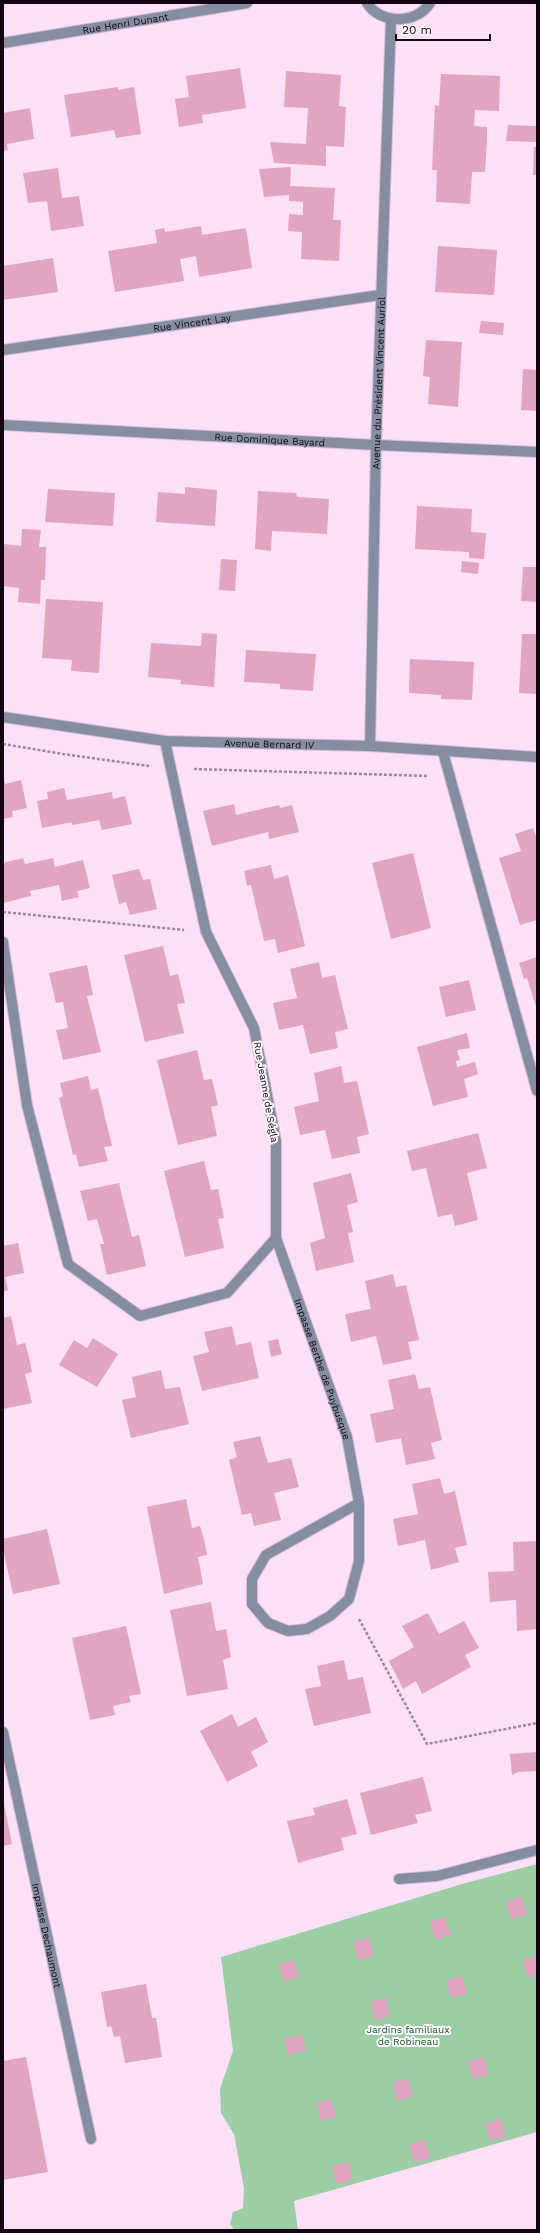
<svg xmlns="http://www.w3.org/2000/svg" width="540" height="2233" viewBox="0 0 540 2233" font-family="'Work Sans',sans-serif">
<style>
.green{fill:#9bcea4}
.building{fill:#e1a4c1}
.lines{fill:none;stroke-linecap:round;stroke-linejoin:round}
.minor-casing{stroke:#d6bdd3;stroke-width:12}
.path{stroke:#9d879b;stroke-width:2.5;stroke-dasharray:3 2;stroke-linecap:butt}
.minor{stroke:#858da1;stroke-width:10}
.labels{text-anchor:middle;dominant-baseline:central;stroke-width:4;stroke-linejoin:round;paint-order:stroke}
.street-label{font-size:10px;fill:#130612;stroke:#fdf4fc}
.park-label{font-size:10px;fill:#15632e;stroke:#fdf4fc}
</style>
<rect width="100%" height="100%" fill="#fbe0f8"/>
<polygon class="green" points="537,1864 537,2132 294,2201 298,2230 234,2230 230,2224 233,2212 243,2208 244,2188 234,2134 221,2113 220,2089 233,2051 221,1957 462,1884"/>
<g class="building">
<polygon points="240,68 246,108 202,115 203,123 179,127 175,99 189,97 186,76"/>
<polygon points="286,71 341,75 339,106 346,107 344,147 326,146 326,166 274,163 270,142 306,144 308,108 284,107"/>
<polygon points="441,74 500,76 499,111 475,110 474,126 487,127 487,140 485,172 472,172 470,204 436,202 437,170 432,170 435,105 439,106"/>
<polygon points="118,87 118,90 134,87 141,134 116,138 114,130 71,137 64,95"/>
<polygon points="30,108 34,139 7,144 8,150 3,151 3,113"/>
<polygon points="508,125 537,126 537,142 506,141"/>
<polygon points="534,147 537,147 537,175 533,175"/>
<polygon points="291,167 290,186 335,188 333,220 341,220 339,261 301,259 302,232 288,231 289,214 303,215 303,202 289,201 289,195 264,197 259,169"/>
<polygon points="58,168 62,198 79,196 84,226 51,231 47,201 28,203 23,173"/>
<polygon points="201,226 202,235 246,228 252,268 199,277 196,256 180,259 184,281 115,292 108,251 157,243 155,230 164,228 165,232"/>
<polygon points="438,246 497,250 494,295 435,292"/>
<polygon points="53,258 58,292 3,300 3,266"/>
<polygon points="481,321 504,323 503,335 479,333"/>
<polygon points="426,340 462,342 458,407 428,404 430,377 423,376"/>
<polygon points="523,369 537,370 537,411 521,410"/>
<polygon points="185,487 217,490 215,526 156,522 158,492 185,494"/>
<polygon points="48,489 115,493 113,526 45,522"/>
<polygon points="258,491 296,493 297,497 329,499 327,534 272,531 271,551 255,549"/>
<polygon points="417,506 472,509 471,532 486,533 484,559 469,558 469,552 415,549"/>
<polygon points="22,529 41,530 39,547 46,547 45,580 41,580 40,604 18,602 19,588 3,586 4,544 21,546"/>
<polygon points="221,559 237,560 235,591 219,590"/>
<polygon points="462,561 479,563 478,574 461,572"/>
<polygon points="523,567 537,567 537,602 521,601"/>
<polygon points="46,599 103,602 99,673 71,671 72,660 42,658"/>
<polygon points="202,633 217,634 214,687 180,684 181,680 148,677 151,643 201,646"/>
<polygon points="522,634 537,634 537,694 519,693"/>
<polygon points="246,650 316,654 313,691 280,689 280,684 244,682"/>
<polygon points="410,659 474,662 472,700 441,699 441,695 409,693"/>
<polygon points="3,776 5,784 21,780 27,808 12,811 13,817 3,819"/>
<polygon points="64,788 67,800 112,792 113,799 125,796 132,824 102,830 99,820 72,825 72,822 42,828 37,801 48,799 47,792"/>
<polygon points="234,804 236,815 279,805 280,808 292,805 299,832 269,839 268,832 212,846 203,811"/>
<polygon points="533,828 537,839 537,920 520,925 499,858 521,851 515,834"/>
<polygon points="413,853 431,928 391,939 372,863"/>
<polygon points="23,858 25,864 53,858 55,867 83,860 90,888 77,891 79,897 62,901 59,885 30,891 31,896 3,903 3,863"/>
<polygon points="271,865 274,879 288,875 305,946 278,953 275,939 264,941 251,885 247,886 244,871"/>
<polygon points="139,869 143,880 150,879 157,909 130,915 126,902 119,904 112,875"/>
<polygon points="163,946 170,976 178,974 185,1003 177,1004 184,1033 145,1042 124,955"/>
<polygon points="537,957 537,1010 527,978 524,979 519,963"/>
<polygon points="319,962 322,978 335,975 348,1029 335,1032 338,1048 310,1054 303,1025 279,1030 273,1003 297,998 290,969"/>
<polygon points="87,965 93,995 87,996 101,1052 63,1060 56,1030 68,1028 63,1002 56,1003 49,973"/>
<polygon points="469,980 476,1010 446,1017 439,987"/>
<polygon points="467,1033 470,1048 457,1050 460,1060 456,1061 457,1067 475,1062 478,1074 464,1079 468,1097 433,1106 417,1047"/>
<polygon points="197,1050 204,1080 212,1079 218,1105 211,1107 217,1136 178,1145 157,1060"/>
<polygon points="341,1066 344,1083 357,1081 369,1134 357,1137 360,1153 332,1159 325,1130 300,1135 294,1107 319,1101 314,1073"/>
<polygon points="88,1076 91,1090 98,1088 112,1146 104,1147 108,1161 79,1167 76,1154 73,1155 59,1098 63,1096 60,1083"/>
<polygon points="478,1133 487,1168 467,1173 478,1220 455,1226 452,1214 438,1217 426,1168 412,1171 407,1151"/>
<polygon points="204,1161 211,1190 218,1189 224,1218 218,1219 224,1248 185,1257 164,1171"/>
<polygon points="351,1173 358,1202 347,1205 353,1232 348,1233 354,1262 316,1271 310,1243 325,1238 313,1183"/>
<polygon points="119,1183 132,1237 139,1235 146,1266 107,1275 100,1244 104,1244 97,1219 88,1221 80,1191"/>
<polygon points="18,1243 24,1273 5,1277 8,1290 3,1292 3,1246"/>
<polygon points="393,1274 396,1287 406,1285 419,1340 408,1342 412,1359 383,1365 376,1336 351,1342 345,1314 371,1309 365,1281"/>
<polygon points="11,1316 17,1345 25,1343 29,1357 32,1372 25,1374 32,1403 3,1409 3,1318"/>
<polygon points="232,1326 236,1345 251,1342 259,1378 202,1391 193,1356 209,1352 204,1332"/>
<polygon points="93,1338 118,1354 97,1387 59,1365 74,1340 87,1348"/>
<polygon points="278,1339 282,1354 271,1357 268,1341"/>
<polygon points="161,1370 165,1389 180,1387 189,1424 131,1438 122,1400 136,1397 132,1377"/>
<polygon points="415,1374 419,1389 430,1387 442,1440 431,1443 435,1459 406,1465 401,1438 376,1443 370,1414 394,1409 388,1380"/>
<polygon points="260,1436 268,1463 291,1458 299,1487 274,1493 281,1520 254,1526 251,1513 242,1515 229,1460 237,1457 233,1442"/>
<polygon points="440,1478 444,1494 455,1491 467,1545 455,1548 459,1562 431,1570 425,1540 398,1546 393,1519 418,1514 412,1484"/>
<polygon points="186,1499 192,1528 200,1526 204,1539 207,1555 198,1557 203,1584 164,1594 147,1507"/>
<polygon points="47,1529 60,1584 13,1594 3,1550 3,1539"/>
<polygon points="537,1541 537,1629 517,1631 516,1600 490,1602 488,1572 514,1571 513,1542"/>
<polygon points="211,1602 216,1631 226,1629 231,1657 223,1660 228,1689 187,1696 170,1610"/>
<polygon points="428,1613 439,1634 464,1621 479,1648 465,1655 471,1667 422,1694 416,1681 403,1689 389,1661 414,1647 402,1626"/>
<polygon points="126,1626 141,1694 129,1696 131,1702 113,1706 115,1715 90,1720 72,1638"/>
<polygon points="344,1660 348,1680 363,1677 371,1713 314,1726 305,1689 321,1686 317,1666"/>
<polygon points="232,1714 238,1727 256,1717 268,1742 251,1752 258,1766 227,1782 200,1731"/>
<polygon points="537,1752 537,1771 518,1772 512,1775 510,1754"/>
<polygon points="423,1777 432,1811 415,1815 418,1823 371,1835 360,1793"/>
<polygon points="3,1799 12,1844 3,1846"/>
<polygon points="347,1799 357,1834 341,1838 344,1850 298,1863 287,1821 315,1815 313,1808"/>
<polygon points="522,1897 527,1915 511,1919 506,1901"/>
<polygon points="445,1917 451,1935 435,1940 430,1921"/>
<polygon points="369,1938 374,1956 358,1960 353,1942"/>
<polygon points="537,1956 537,1975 528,1977 523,1960"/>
<polygon points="294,1960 299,1977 284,1982 279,1964"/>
<polygon points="462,1976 467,1994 451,1998 446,1980"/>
<polygon points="146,1984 152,2018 156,2018 162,2057 125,2063 120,2036 114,2037 111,2026 107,2027 101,1992"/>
<polygon points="386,1998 390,2016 375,2020 370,2002"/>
<polygon points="302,2035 306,2050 288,2055 284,2039"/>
<polygon points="26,2057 48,2172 3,2180 3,2061"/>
<polygon points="484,2057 489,2075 473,2079 468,2061"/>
<polygon points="408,2078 413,2096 397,2101 393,2082"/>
<polygon points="331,2099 336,2117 321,2121 316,2103"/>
<polygon points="501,2119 506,2137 490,2141 485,2123"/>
<polygon points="425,2140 430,2158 414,2162 409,2145"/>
<polygon points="348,2162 353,2180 337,2184 332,2166"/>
</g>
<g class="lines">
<defs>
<g id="minor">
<path d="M367,3C380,24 416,25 430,3"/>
<path id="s1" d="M3,43L247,3"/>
<path id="s2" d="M3,350L380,295"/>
<path id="s3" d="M3,425L376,445L537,452"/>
<path id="s4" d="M3,717L165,741L370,746L537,757"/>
<path id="s5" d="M370,746L376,445L391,19"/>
<polyline points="443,752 537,1091"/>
<polyline points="3,942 27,1105 68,1264 140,1316 227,1293 276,1238 276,1141 254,1028 206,932 165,741"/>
<path id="s6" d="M276,1238L347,1437L359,1503V1561L349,1599L330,1616L307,1629L288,1631L268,1623L252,1604V1579L266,1555L359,1503"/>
<path id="s7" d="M3,1732L91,2139"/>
<polyline points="399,1879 437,1876 537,1850"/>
</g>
</defs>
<use href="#minor" class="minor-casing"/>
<g class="path">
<polyline points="3,744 63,754 149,766"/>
<polyline points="194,769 429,776"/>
<polyline points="3,912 184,930"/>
<polyline points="359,1619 427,1744 537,1723"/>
</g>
<use href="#minor" class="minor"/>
</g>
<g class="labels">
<g class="street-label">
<text stroke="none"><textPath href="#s1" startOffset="124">Rue Henri Dunant</textPath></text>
<text stroke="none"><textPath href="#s2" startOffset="191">Rue Vincent Lay</textPath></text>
<text stroke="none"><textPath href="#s5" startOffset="363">Avenue du Président Vincent Auriol</textPath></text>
<text stroke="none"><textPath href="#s3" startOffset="267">Rue Dominique Bayard</textPath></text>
<text stroke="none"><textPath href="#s4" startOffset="268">Avenue Bernard IV</textPath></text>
<text transform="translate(266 1092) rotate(80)">Rue Jeanne de Ségla</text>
<text stroke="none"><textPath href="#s6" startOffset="139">Impasse Berthe de Puybusque</textPath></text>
<text stroke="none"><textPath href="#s7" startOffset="208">Impasse Dechaumont</textPath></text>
</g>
<g class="park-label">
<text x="408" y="2029">Jardins familiaux<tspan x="408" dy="12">de Robineau</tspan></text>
</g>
</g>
<rect width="540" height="2233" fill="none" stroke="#130612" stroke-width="8"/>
<path d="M396 34v6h94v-6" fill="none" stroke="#130612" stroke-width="2"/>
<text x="402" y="34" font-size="12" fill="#130612" stroke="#fdf4fc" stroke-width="3" paint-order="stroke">20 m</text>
</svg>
